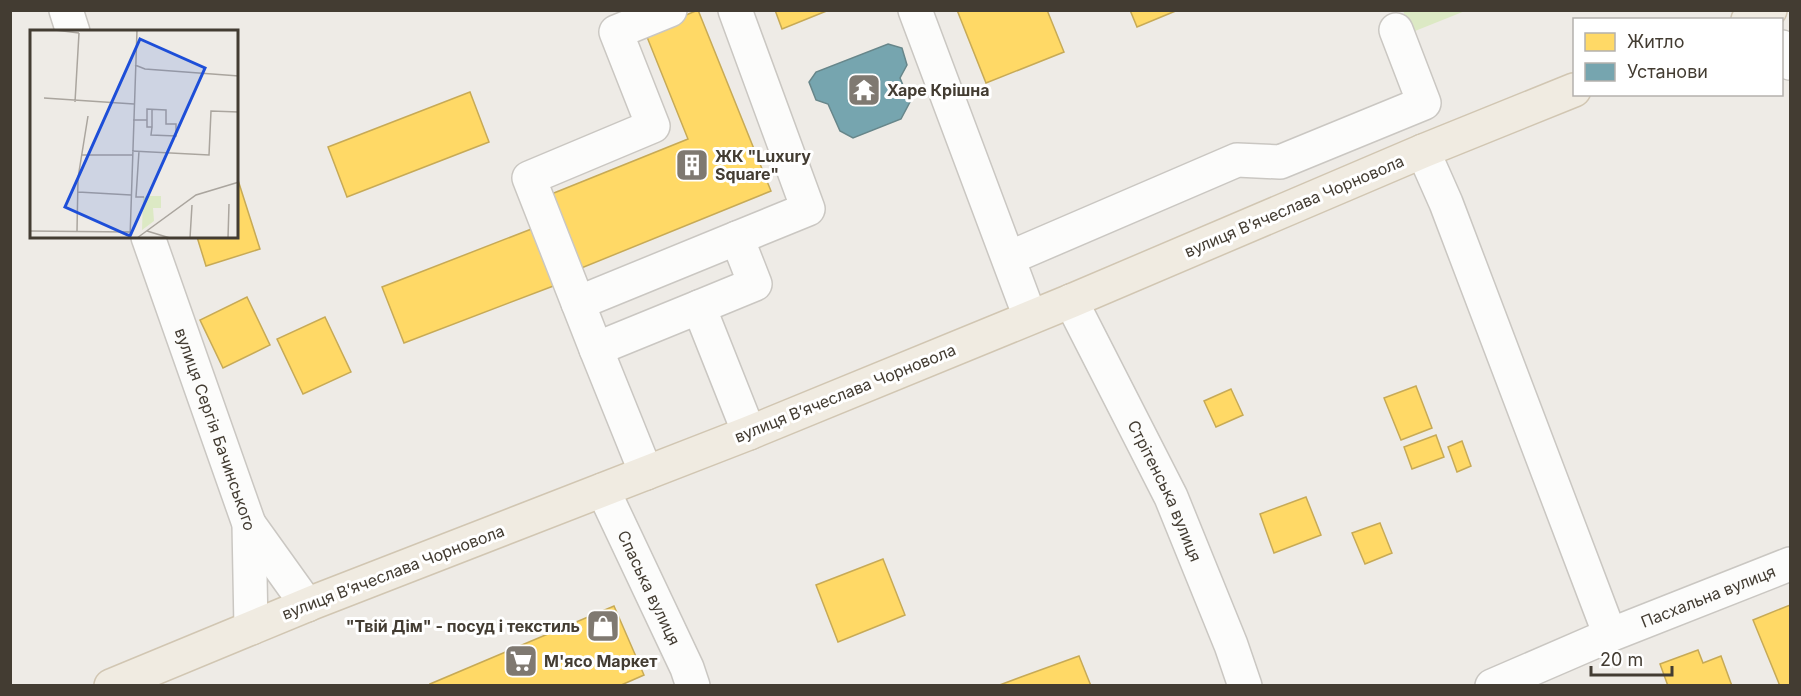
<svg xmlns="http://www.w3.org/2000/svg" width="1801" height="696" viewBox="0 0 1801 696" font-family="Inter,sans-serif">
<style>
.green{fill:#dce9c4}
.homes{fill:#ffd966;stroke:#c7aa56;stroke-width:1.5}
.public{fill:#76a5af;stroke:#67868a;stroke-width:1.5}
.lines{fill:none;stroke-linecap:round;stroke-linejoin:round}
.minor-casing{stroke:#cac7c2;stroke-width:36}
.major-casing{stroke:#d1c6b2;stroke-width:36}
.minor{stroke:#fcfcfb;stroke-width:33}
.major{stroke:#f0ebe1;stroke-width:33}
.labels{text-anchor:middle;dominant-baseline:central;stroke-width:6;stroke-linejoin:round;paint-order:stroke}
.poi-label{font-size:16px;font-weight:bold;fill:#433c32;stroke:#fff;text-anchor:start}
.street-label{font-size:16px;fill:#433c32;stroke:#fff}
.inset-road{fill:none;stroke:#aaa59e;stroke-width:1.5}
.view{fill:#1d4ed8;fill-opacity:0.15;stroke:#1d4ed8;stroke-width:3}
.inset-edge{fill:none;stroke:#433c32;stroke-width:3}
</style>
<rect width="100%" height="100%" fill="#eeebe6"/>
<polygon class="green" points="1403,10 1465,11 1410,33"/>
<g class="homes">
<polygon points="698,10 771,191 574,271 544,197 688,139 645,32"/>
<polygon points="775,10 829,10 782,29"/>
<polygon points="957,10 1047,10 1064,52 986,83"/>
<polygon points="1130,10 1178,10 1137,27"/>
<polygon points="470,92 489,142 347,197 328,147"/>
<polygon points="237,177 260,249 206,266 197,237 237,237"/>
<polygon points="534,228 556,285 404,343 382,287"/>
<polygon points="247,297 270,345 223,368 200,320"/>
<polygon points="325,317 351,372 303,394 277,339"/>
<polygon points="1416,386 1432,428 1401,440 1384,398"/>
<polygon points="1231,389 1243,415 1216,427 1204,401"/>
<polygon points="1436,435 1444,457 1412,469 1404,447"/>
<polygon points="1462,441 1471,466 1457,472 1448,447"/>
<polygon points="1306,497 1321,535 1274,553 1260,514"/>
<polygon points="1380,523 1392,553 1365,564 1352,533"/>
<polygon points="883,559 905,615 838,642 816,585"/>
<polygon points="1790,605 1790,686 1780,686 1753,620"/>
<polygon points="614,606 644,675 619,686 431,686 430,684"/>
<polygon points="1698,650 1703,663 1721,656 1732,686 1668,686 1660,664"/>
<polygon points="1079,656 1091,686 997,686 1021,677"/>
</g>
<polygon class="public" points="888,44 902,48 907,65 900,78 910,102 901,119 853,138 840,131 828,104 816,100 809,82 816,72"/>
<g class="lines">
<defs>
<g id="minor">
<polyline points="66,10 73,32"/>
<polyline points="670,10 616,32 653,126 529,178 596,349 699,307 749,433"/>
<polyline points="735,10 808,209 737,238"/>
<polyline points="915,10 1030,317"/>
<polyline points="1782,47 1790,63"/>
<polyline points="1423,151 1446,203 1610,635"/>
<path id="s1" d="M148,237L249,524L251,628"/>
<polyline points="1009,258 1237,160 1280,162 1424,103 1396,30"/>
<path id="s2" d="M1071,301L1171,497L1231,645L1245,686"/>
<polyline points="578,303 737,238 755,284 699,307"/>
<polyline points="596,349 646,473"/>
<path id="s3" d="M603,490L687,668L693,686"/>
<polyline points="249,524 307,605"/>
<path id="s4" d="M1492,686L1610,635L1790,564"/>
</g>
<g id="major">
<polyline points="1748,20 1770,10"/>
<polyline points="111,686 314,602 749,433 1071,301 1423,151 1574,90"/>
</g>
</defs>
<use href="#minor" class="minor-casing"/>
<use href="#major" class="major-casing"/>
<use href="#minor" class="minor"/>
<use href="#major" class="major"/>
</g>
<defs>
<symbol id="temple-square" viewBox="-11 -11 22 22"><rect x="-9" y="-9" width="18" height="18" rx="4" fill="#7f7971" stroke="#fff"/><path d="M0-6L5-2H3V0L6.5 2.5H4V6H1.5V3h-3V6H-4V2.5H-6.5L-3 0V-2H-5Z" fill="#fff"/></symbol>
<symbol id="building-square" viewBox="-11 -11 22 22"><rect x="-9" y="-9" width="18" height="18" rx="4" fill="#7f7971" stroke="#fff"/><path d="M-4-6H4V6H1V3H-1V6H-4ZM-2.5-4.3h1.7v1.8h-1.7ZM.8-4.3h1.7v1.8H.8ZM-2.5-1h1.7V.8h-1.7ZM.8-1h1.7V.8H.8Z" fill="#fff"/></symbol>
<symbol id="shop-square" viewBox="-11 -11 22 22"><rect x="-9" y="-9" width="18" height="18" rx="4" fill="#7f7971" stroke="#fff"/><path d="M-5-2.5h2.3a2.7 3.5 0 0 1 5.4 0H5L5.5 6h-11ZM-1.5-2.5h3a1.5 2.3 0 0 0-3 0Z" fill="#fff"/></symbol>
<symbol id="supermarket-square" viewBox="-11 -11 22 22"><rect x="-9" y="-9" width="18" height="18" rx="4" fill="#7f7971" stroke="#fff"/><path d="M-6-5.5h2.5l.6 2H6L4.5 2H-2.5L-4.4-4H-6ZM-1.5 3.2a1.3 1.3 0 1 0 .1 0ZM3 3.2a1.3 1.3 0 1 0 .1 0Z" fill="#fff"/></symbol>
</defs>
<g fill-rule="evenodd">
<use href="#temple-square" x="845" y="71" width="38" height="38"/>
<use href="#building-square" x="673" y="146" width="38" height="38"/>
<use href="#shop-square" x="584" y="607" width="38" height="38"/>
<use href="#supermarket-square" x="502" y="642" width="38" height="38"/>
</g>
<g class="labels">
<g class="poi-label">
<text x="887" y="90">Харе Крішна</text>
<text x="715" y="156">ЖК "Luxury<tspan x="715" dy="18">Square"</tspan></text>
<text x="580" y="626" text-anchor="end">"Твій Дім" - посуд і текстиль</text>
<text x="544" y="661">М'ясо Маркет</text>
</g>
<g class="street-label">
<text transform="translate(1294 206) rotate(-23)">вулиця Вʼячеслава Чорновола</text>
<text transform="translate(845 393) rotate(-22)">вулиця Вʼячеслава Чорновола</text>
<text stroke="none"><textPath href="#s1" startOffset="204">вулиця Сергія Бачинського</textPath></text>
<text stroke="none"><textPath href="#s2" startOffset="212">Стрітенська вулиця</textPath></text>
<text transform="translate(393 572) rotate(-21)">вулиця Вʼячеслава Чорновола</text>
<text stroke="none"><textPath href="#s3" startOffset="108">Спаська вулиця</textPath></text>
<text stroke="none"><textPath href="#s4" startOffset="234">Пасхальна вулиця</textPath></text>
</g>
</g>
<g transform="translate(30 30)">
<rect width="208" height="208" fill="#eeebe6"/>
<path d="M116,166H131V178H123L124,191L112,200L113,168Z" fill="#dce9c4"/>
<path class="inset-road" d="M25,0L49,3M105,35L115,39L209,46M14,68L104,74M45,72L49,3M103,90H117V79L136,80V94H146V106L121,105L122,97M117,90V97H122V79M102,121L179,125L181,81L209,82M109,121L106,167H114M52,125H102M48,162L101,165M0,201L100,202M47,201L48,148L58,86M117,201L140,208M100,208L107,0M107,208L166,165L209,152M160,208L162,175M198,208L199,174"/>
<path class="view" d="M110,9L175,38L100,206L35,177Z"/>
<rect width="208" height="208" class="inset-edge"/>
</g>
<rect width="1801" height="696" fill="none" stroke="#433c32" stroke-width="24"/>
<rect x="1573" y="18" width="210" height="78" fill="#ffffff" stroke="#b4b1ad" stroke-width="1.5"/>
<rect x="1585" y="33" width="30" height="18" fill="#ffd966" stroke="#b4b1ad" stroke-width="1.5"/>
<text x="1627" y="48" font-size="18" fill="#433c32">Житло</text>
<rect x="1585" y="63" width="30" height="18" fill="#76a5af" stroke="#b4b1ad" stroke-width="1.5"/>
<text x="1627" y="78" font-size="18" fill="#433c32">Установи</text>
<path d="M1591 666v9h81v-9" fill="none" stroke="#433c32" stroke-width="3"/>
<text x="1600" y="666" font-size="18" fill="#433c32" stroke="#ffffff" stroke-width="4.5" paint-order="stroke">20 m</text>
</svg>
